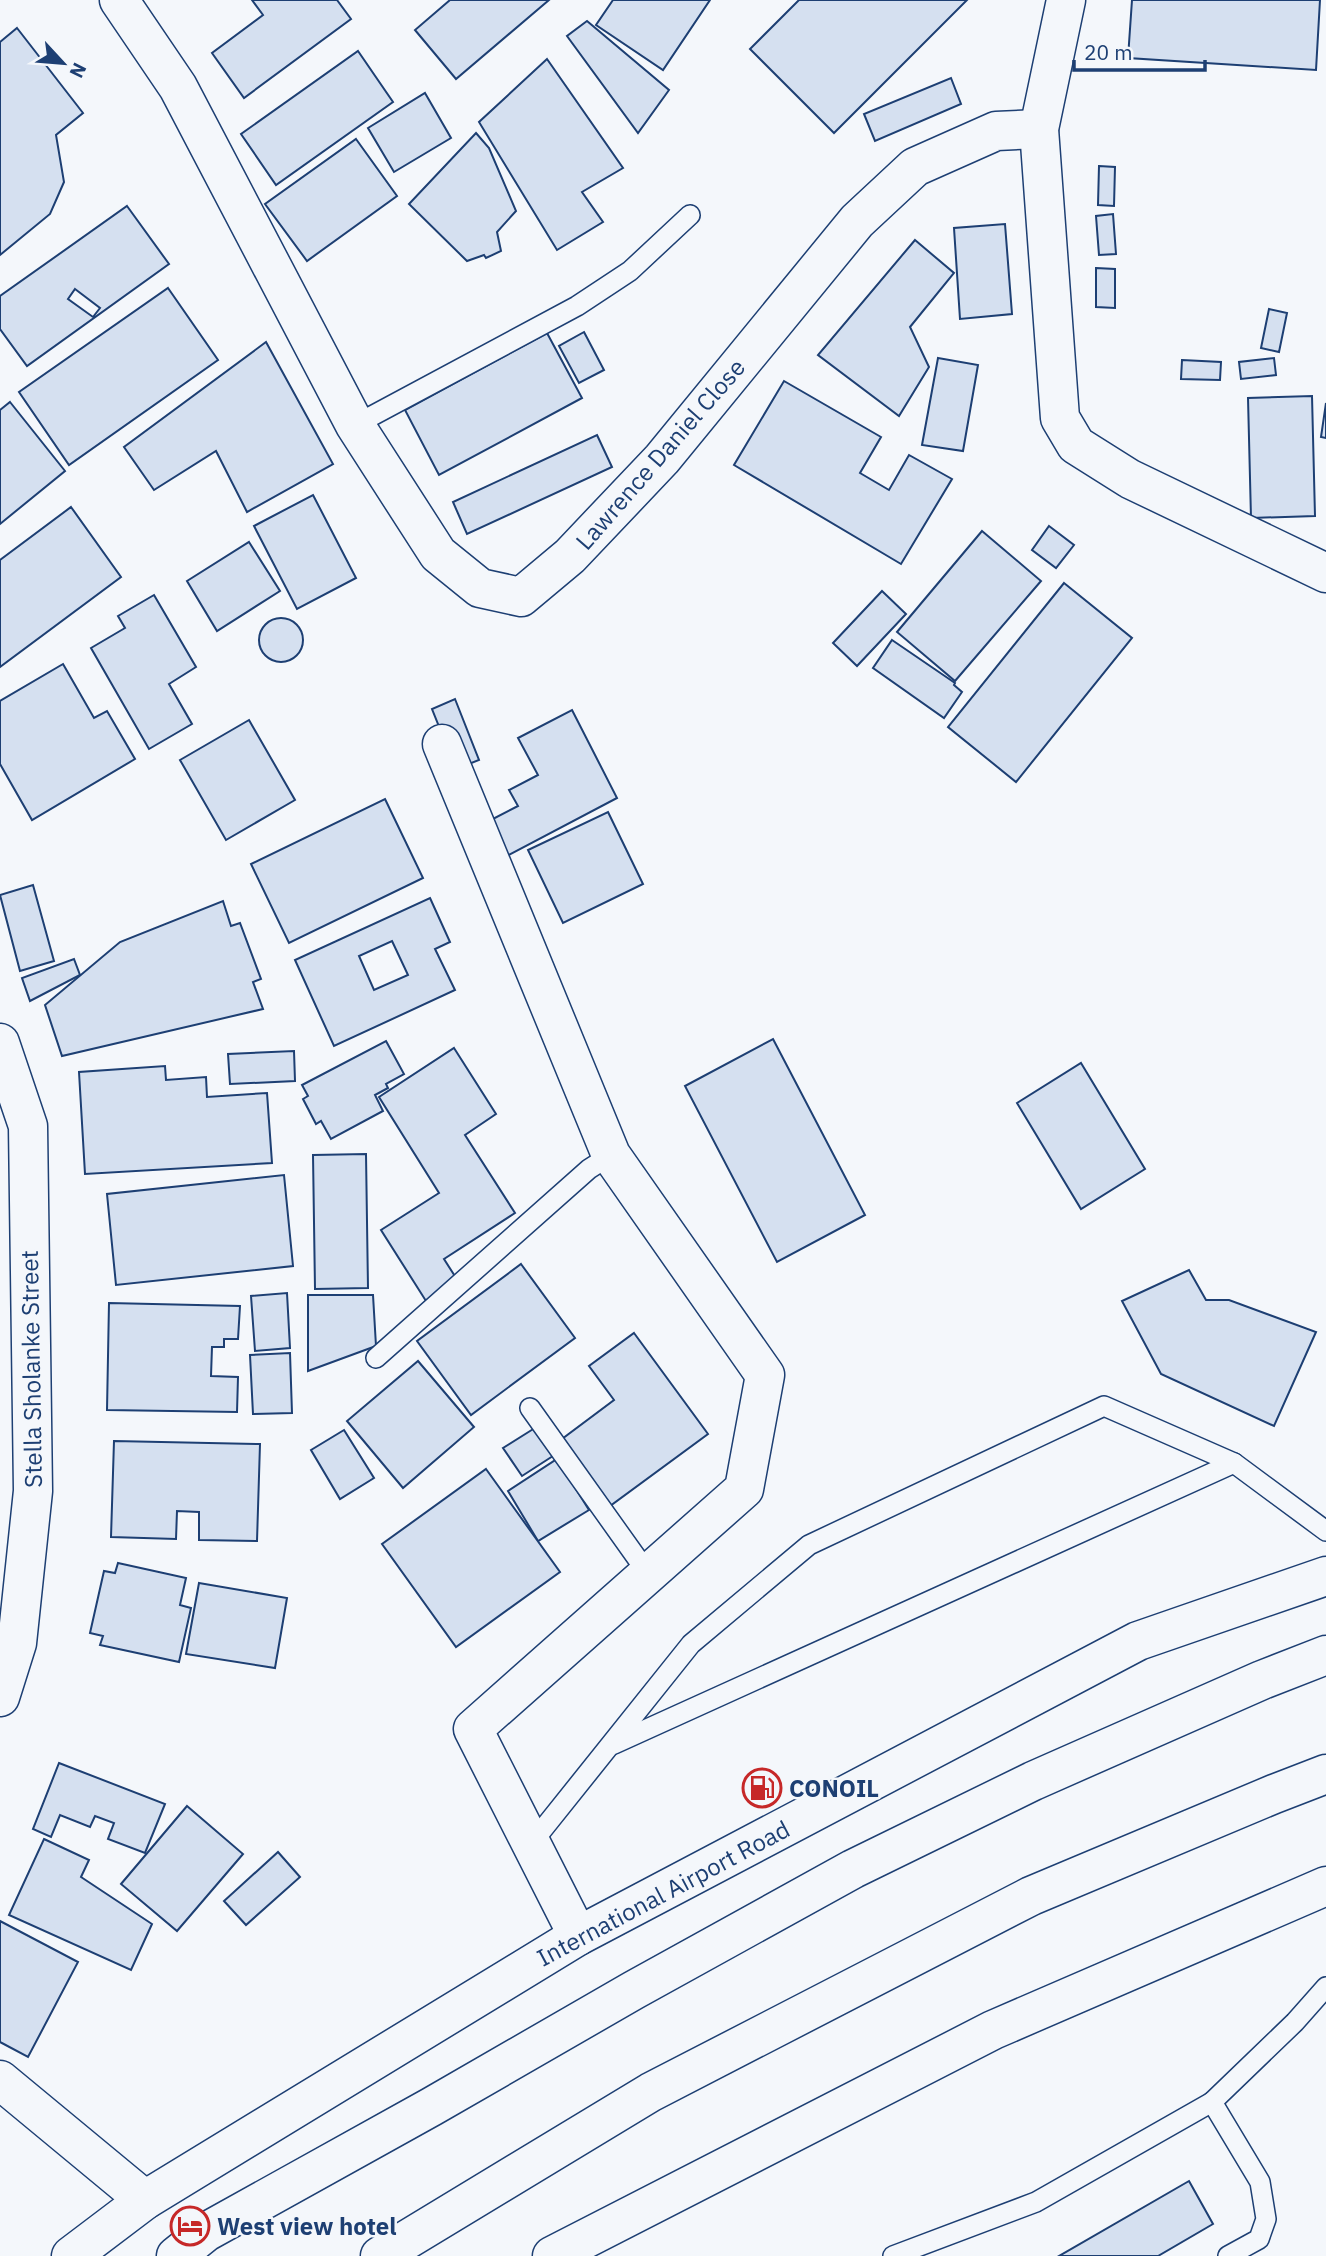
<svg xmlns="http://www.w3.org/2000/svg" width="1326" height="2256" viewBox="0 0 1326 2256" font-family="'IBM Plex Sans',sans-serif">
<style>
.building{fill:#d5e0f0;stroke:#1d3f73;stroke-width:2;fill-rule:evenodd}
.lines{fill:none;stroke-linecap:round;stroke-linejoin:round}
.service-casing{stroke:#1d3f73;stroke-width:22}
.minor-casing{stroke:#1d3f73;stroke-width:41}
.secondary-casing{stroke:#1d3f73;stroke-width:41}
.motorway-casing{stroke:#1d3f73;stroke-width:41}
.service{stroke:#f4f7fb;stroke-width:19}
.minor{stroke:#f4f7fb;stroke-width:38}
.secondary{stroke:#f4f7fb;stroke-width:38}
.motorway{stroke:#f4f7fb;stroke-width:38}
.labels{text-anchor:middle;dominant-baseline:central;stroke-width:5;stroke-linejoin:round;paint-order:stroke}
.street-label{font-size:24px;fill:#1d3f73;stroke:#f4f7fb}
.poi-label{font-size:24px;font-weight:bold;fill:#1d3f73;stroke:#f4f7fb;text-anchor:start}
</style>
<rect width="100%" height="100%" fill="#f4f7fb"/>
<g class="building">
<polygon points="252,0 337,0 351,19 244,98 212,53 263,15"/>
<polygon points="450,0 549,0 456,79 415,30"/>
<polygon points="613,0 710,0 663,70 596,25"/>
<polygon points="799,0 967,0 834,133 750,49"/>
<polygon points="1132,0 1320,0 1316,70 1128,58"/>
<polygon points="587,21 669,90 638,133 567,36"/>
<polygon points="17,28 83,113 56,135 64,182 50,214 0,255 0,42"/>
<polygon points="358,51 393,102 276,185 241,134"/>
<polygon points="547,59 623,168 582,192 603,222 557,250 479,122"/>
<polygon points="951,78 961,104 875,141 864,114"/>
<polygon points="425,93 451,138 394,172 368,128"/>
<polygon points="476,133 489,148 516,211 497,232 501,251 486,258 484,255 467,261 409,204"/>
<polygon points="356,139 397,196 307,261 265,204"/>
<polygon points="1099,166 1115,167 1114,206 1098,205"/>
<path d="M127,206L169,264L27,366L0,329V296ZM75,289L100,308L93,317L68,299Z"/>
<polygon points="1113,214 1116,254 1099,255 1096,216"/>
<polygon points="1005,224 1012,314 960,319 954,228"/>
<polygon points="915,240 954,273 910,327 929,367 899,416 818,355"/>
<polygon points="1096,268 1115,269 1115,308 1096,307"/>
<polygon points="168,288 218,360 69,465 19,392"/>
<polygon points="1269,309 1287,313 1279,352 1261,348"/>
<polygon points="584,332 604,370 579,383 559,346"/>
<polygon points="547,333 582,398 439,475 405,410"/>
<polygon points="266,342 333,464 247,512 216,451 154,490 124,447"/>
<polygon points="938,358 978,365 963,451 922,445"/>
<polygon points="1274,358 1276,375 1241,379 1239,362"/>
<polygon points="1182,360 1221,362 1220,380 1181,379"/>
<polygon points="784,381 881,437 860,473 889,490 909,455 952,479 901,564 734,465"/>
<polygon points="1312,396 1315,516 1251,518 1248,398"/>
<polygon points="10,402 65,471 0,524 0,410"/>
<polygon points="1326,403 1326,438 1321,437"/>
<polygon points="597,435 612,467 467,534 453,502"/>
<polygon points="313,495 356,578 297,609 254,526"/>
<polygon points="71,507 121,577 0,667 0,560"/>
<polygon points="1049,526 1074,545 1056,568 1032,550"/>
<polygon points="982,531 1041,581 955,681 897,632"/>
<polygon points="249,542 280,591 217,631 187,581"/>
<polygon points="1064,583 1132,638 1016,782 948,727"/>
<polygon points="882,591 906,614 857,666 833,643"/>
<polygon points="154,595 196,667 169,684 192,724 149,749 91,648 125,628 118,616"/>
<circle cx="281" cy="640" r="22"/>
<polygon points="892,640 955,683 954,685 962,692 944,718 873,668"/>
<polygon points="63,664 94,718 107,711 135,759 32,820 0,764 0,701"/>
<polygon points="455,699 479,760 456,769 432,709"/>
<polygon points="572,710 617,798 505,857 487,822 518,806 509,790 538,775 518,738"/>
<polygon points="249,720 295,800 226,840 180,760"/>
<polygon points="385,799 423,878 289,943 251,864"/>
<polygon points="608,812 643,884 563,923 528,850"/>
<polygon points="33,885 54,961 20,971 0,895"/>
<path d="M430,898L450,942L435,949L455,990L334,1046L295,960ZM392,941L408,975L374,990L359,956Z"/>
<polygon points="223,901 231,926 240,923 261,979 253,982 263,1009 62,1056 45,1005 120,942"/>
<polygon points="74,959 80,975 30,1001 22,978"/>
<polygon points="773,1039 865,1215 777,1262 685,1086"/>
<polygon points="386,1041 404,1074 386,1084 388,1088 375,1095 383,1111 331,1139 321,1121 316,1124 303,1099 308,1096 302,1085"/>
<polygon points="454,1048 496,1114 465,1135 515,1213 444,1259 458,1281 426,1301 381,1230 439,1193 379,1097"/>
<polygon points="294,1051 295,1081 230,1084 228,1054"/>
<polygon points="1081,1063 1145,1169 1081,1209 1017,1103"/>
<polygon points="165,1066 166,1080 206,1077 207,1097 267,1093 272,1163 85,1174 79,1072"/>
<polygon points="366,1154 368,1288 315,1289 313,1155"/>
<polygon points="284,1175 293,1266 116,1285 107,1194"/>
<polygon points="521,1264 575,1338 471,1415 417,1341"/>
<polygon points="1189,1270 1206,1300 1229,1300 1316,1332 1274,1426 1161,1374 1122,1301"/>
<polygon points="287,1293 290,1348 255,1351 251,1296"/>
<polygon points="308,1295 373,1295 376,1346 308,1371"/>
<polygon points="109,1303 240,1306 238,1339 224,1339 224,1347 212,1347 211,1376 238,1377 237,1412 107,1410"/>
<polygon points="634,1333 708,1434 610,1506 562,1439 614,1400 589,1366"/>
<polygon points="290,1353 292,1413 253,1414 250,1355"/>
<polygon points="418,1361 474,1427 403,1488 347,1421"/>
<polygon points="538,1426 556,1454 522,1476 503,1448"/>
<polygon points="344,1430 374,1478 340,1499 311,1450"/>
<polygon points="114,1441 260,1444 257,1541 199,1540 199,1512 177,1511 176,1539 111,1537"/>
<polygon points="557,1459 589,1510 538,1541 508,1491"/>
<polygon points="486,1469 560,1572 456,1647 382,1544"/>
<polygon points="118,1563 186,1578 180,1605 191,1608 179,1662 100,1645 103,1636 90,1633 104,1571 115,1573"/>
<polygon points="199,1583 287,1598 275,1668 186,1654"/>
<polygon points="59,1763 165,1804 145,1853 108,1839 114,1823 95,1816 90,1827 60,1815 51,1837 33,1829"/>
<polygon points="187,1806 243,1854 177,1931 121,1884"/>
<polygon points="44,1839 89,1860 81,1877 152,1924 131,1970 9,1915"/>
<polygon points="278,1852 300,1877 246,1925 224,1901"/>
<polygon points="0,1921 78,1962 28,2057 0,2042"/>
<polygon points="1189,2181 1213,2224 1158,2256 1059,2256"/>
</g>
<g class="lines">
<defs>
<g id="service">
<polyline points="355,425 577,306 630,271 690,215"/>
<polyline points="376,1358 589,1169 611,1155"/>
<polyline points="530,1408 649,1575"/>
<polyline points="614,1744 1234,1463"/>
<polyline points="531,1844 691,1644 809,1545 1104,1406 1234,1463 1326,1531"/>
<polyline points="1212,2102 1260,2182 1266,2219 1259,2239 1228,2256"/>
<polyline points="893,2256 1036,2202 1212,2102 1295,2022 1326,1987"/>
</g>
<g id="minor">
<polyline points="119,0 178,87 355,425 438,554 480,588 521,597 570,556 662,459 857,221 915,167 996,131 1039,129"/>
<polyline points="1066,0 1039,129 1060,418 1076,445 1130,479 1326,573"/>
<polyline points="442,744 611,1155 765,1375 744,1489 473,1729 578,1936"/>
<polyline points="0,1043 28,1126 33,1491 17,1643 0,1697"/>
<polyline points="0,2080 145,2200"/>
</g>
<g id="secondary">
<polyline points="71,2256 145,2200 578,1936 1138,1641 1326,1576"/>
<polyline points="552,2256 993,2030 1326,1886"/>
</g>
<g id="motorway">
<polyline points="176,2256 206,2232 431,2107 634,1990 853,1869 1033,1781 1262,1680 1326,1655"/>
<polyline points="380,2256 651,2092 1031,1896 1274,1794 1326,1774"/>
</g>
</defs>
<use href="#service" class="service-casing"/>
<use href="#minor" class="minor-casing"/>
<use href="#secondary" class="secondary-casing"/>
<use href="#motorway" class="motorway-casing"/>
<use href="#service" class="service"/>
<use href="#minor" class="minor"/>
<use href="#secondary" class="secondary"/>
<use href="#motorway" class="motorway"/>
</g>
<defs>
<symbol id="fuel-ring" viewBox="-11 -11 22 22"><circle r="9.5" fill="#f4f7fb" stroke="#c62828" stroke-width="1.5"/><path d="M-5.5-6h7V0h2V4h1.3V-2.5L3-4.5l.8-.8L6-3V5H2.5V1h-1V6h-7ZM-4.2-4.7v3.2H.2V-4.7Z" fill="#c62828"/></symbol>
<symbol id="hotel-ring" viewBox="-11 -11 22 22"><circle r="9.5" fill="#f4f7fb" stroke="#c62828" stroke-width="1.5"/><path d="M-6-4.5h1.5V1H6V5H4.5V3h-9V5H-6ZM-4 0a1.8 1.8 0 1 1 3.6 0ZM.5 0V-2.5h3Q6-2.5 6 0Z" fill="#c62828"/></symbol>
</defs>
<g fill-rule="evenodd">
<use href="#fuel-ring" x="740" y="1766" width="44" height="44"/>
<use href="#hotel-ring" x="168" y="2204" width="44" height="44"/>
</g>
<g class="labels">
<g class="street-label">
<text transform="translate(660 454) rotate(-49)">Lawrence Daniel Close</text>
<text transform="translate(31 1369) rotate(-91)">Stella Sholanke Street</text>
<text transform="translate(663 1893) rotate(-28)">International Airport Road</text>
</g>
<g class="poi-label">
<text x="789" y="1788">CONOIL</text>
<text x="217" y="2226">West view hotel</text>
</g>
</g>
<g transform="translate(63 63) rotate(116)" stroke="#f4f7fb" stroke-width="5" paint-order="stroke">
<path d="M0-5L12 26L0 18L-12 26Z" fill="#1d3f73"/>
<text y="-10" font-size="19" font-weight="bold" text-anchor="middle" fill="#1d3f73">N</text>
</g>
<path d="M1074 60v10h131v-10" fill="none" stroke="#1d3f73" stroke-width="3.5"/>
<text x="1084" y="60" font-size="21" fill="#1d3f73" stroke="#f4f7fb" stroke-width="5" paint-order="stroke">20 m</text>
</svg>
